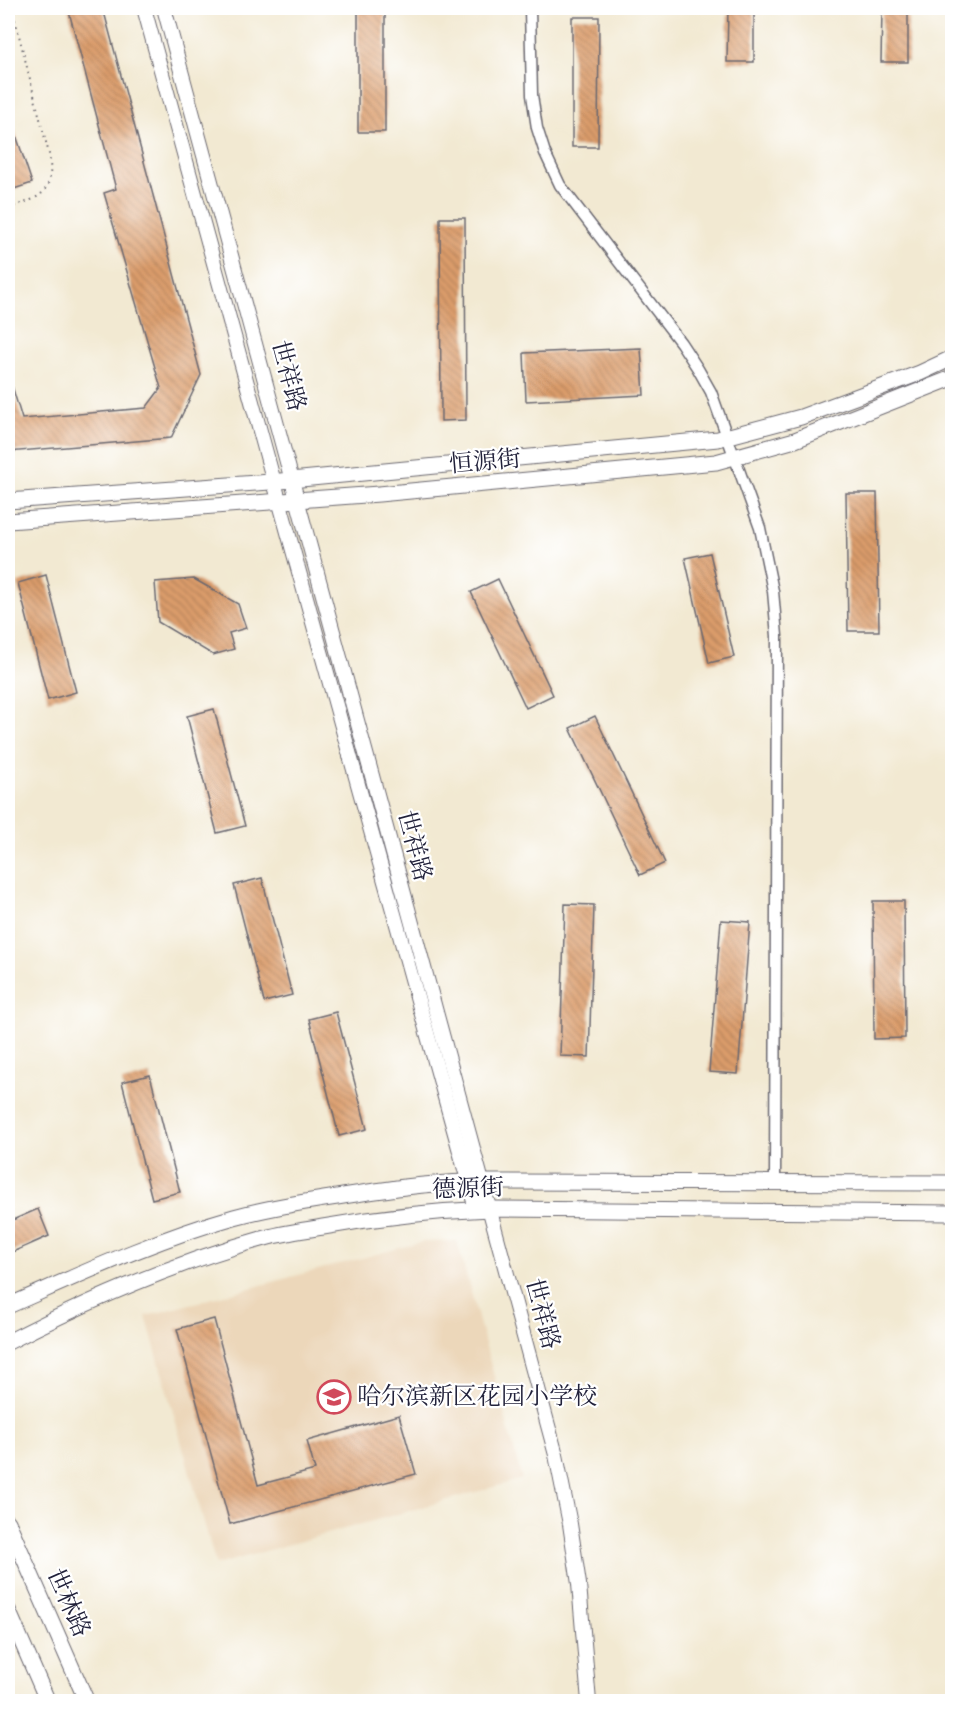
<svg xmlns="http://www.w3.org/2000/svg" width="960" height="1709" viewBox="0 0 960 1709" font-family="'Libre Bodoni','Noto Serif SC',serif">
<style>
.built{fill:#ecd7ba}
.building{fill:url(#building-back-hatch)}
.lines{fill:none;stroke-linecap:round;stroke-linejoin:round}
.minor-casing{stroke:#6b6870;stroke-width:13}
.tertiary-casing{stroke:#6b6870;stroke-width:16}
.secondary-casing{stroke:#6b6870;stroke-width:17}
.path{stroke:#6b6870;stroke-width:2;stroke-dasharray:1.5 4.5;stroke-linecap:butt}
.minor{stroke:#fff;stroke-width:10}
.tertiary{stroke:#fff;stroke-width:14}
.secondary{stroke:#fff;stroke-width:15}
.labels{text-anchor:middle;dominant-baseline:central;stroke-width:4.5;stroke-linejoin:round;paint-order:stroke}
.street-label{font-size:24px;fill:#22223b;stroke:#fff}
.poi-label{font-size:24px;fill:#22223b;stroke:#fff;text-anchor:start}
</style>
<defs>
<pattern id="building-back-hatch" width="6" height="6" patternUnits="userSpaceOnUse" patternTransform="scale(1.5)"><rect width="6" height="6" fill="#db9c6a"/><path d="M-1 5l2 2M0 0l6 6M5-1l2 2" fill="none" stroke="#b17f58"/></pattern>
</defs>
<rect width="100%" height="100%" fill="#fff"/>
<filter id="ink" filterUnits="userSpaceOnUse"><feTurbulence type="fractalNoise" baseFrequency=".0167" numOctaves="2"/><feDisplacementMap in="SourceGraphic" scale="12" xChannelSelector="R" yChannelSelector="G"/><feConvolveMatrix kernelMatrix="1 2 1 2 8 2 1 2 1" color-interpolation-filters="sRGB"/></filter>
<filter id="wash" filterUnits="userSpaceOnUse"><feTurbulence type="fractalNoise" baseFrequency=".008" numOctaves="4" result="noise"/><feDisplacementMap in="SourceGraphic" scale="24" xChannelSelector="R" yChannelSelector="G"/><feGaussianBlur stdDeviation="1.35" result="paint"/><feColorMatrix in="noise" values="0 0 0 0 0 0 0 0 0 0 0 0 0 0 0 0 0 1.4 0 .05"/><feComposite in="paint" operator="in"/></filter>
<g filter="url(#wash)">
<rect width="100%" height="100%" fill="#f2e9d2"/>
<polygon class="built" points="457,1241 522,1479 216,1565 146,1316 422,1242"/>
<g id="blocks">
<g class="building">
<polygon points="68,8 103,8 201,375 171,438 8,452 8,380 10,379 22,419 146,408 161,388 104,193 116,189"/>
<rect x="358" y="8" width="27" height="124"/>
<polygon points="728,8 754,8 754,62 727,62"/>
<polygon points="882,8 908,8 908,62 881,62"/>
<polygon points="572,17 599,17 598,147 572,147"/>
<polygon points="8,117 10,117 32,183 8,191"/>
<polygon points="440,218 465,218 466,420 441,421"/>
<polygon points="641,348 644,395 526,401 524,353"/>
<polygon points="846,493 877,493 879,631 848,631"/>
<polygon points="710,553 734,657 709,663 685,558"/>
<polygon points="46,575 76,692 48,700 18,583"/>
<polygon points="194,579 238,604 246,628 229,633 234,649 213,655 158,622 155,582"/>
<polygon points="498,579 553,695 526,708 471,592"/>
<polygon points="214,709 245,826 217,833 187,716"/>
<polygon points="595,716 665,863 640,875 570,728"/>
<polygon points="262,878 292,995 264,1002 234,885"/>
<polygon points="873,901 904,901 905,1038 874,1039"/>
<polygon points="565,904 594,905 589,1057 560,1056"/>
<polygon points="721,920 750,922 738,1074 709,1072"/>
<polygon points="336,1012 367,1129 339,1136 309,1019"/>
<polygon points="150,1075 180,1192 152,1199 122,1082"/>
<polygon points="38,1209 49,1236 8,1254 8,1222"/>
<polygon points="214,1319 258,1485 315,1470 307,1441 399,1415 416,1474 230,1524 177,1329"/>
</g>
</g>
</g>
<g filter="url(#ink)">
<use href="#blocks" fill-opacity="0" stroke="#6b6870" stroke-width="1.5"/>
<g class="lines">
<defs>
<polyline id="minor" points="530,8 532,95 537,128 545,153 560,185 681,343 698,369 711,392 760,528 773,591 777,636 775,1182"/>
<g id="tertiary">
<polyline points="144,8 274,482 476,1209"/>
<polyline points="164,8 556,1455 570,1524 579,1584 589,1702"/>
</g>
<g id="secondary">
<polyline points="8,501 270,482 718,439 801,417 920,373 952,358"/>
<polyline points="8,521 379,494 716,462 795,440 952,378"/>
<path d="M8,1306C81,1274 156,1239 234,1217C267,1208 303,1202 337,1197C381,1190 425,1183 469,1182L952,1183"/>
<path d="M8,1342C91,1299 174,1263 265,1238C284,1233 304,1230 323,1227C379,1217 434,1211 491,1209L952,1213"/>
<polyline points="8,1522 87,1702"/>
<polyline points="8,1610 48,1702"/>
</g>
</defs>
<use href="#minor" class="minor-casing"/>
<use href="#tertiary" class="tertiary-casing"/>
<use href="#secondary" class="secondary-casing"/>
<path class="path" d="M8,208C41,198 55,193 49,154L12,8"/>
<use href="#minor" class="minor"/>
<use href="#tertiary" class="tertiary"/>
<use href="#secondary" class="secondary"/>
</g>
</g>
<defs>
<symbol id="school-ring" viewBox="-11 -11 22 22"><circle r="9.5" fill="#fff" stroke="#d1495b" stroke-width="1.5"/><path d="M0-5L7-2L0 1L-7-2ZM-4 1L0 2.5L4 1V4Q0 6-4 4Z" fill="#d1495b"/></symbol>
</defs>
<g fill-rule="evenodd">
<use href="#school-ring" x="315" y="1378" width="38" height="38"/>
</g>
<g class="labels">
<g class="street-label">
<text transform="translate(288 376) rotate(75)">世祥路</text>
<text transform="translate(485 462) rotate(-5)">恒源街</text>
<text transform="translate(414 846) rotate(75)">世祥路</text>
<text transform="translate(468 1189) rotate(-2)">德源街</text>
<text transform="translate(542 1314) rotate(75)">世祥路</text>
<text transform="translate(68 1603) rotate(66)">世林路</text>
</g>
<g class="poi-label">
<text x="357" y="1397">哈尔滨新区花园小学校</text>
</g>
</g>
<rect width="960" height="1709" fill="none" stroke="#fff" stroke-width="30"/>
</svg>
